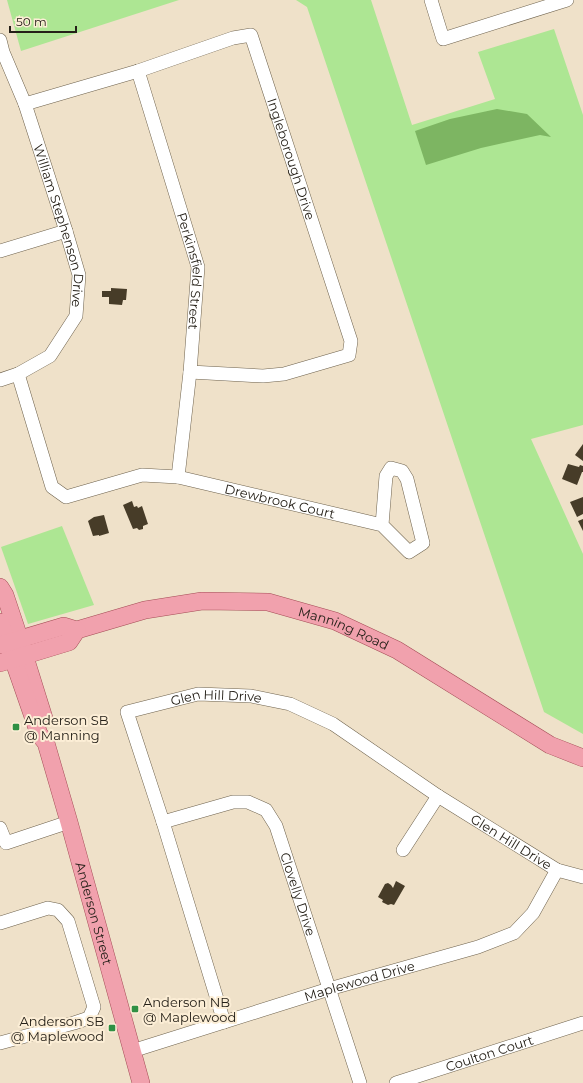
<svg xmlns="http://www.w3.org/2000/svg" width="583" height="1083" viewBox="0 0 583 1083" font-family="Montserrat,sans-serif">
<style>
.green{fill:#ade693}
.forest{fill:#7db562}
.building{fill:#473c28}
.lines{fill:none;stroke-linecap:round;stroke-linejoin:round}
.minor-casing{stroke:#6e624d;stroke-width:14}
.major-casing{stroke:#a44c56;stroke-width:18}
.minor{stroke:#fff;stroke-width:13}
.major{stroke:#f1a1ad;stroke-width:17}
.poi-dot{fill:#2f9044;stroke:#fceed6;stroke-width:1.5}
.labels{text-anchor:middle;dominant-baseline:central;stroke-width:4;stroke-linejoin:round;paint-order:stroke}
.street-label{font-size:13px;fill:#252018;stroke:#fceed6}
.poi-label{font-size:13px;fill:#252018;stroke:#fceed6;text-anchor:start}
</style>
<rect width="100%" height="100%" fill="#efe1c9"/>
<g class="green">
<polygon points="7,0 179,0 21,51"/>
<polygon points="296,0 371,0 412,125 495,99 478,52 554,29 583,115 583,425 531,439 583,554 583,734 544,712 307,7"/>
<polygon points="62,526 94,605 28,624 1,547"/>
</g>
<polygon class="forest" points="497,109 527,114 551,137 540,135 481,148 426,165 415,131 450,119"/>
<g class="building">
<polygon points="111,288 127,289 126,300 123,300 122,305 109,304 109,297 102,297 102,291 111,291"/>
<polygon points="583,444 583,461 575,455"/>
<polygon points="568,464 579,467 580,465 583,466 583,472 582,472 577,485 562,479"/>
<polygon points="583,497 583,514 577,517 570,502"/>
<polygon points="132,501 134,507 137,506 138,508 142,506 148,524 143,526 143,529 139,530 137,528 133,529 123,505"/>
<polygon points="104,515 109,533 99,536 99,535 93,536 88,521 94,517"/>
<polygon points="583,519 583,531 578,521"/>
<polygon points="396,881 405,886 394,905 391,904 388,905 382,902 383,900 378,897 385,884 388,883 391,885 393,888"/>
</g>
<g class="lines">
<defs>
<g id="minor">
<polyline points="431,0 443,39 567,0"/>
<path id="s1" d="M0,40L3,52L25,104L66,231L79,275L76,316L50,356L18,374L0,380"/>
<path id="s2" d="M138,71L198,267L190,372L178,477"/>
<path id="s3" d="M25,104L138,71L233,38L251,35L351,341L349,355L284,374L263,376L190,372"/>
<polyline points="0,251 66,231"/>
<path id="s4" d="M18,374L52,487L66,497L142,475L178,477L382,525L409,552L423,543L407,479L402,471L391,468L386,476L382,525"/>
<path id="s5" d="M163,822L233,802H248L266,810L276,826L360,1083"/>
<polyline points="0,828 6,843 69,822"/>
<polyline points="403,850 438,796"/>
<polyline points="0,923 48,908 58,910 68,921 94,1007 89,1018 74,1023 0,1043"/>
<path id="s6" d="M224,1022L163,822L127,712L198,694L251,696L290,704L333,724L438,796L557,870L583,877"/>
<path id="s7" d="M132,1051L329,989L478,947L514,933L533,913L557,870"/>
<path id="s8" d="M396,1083L583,1023"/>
</g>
<g id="major">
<polyline points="0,587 5,595 16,628 44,718"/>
<path id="s9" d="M0,622L39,734L46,743L69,822L141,1083"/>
<path id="s10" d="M0,645L64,626L77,630L145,610L202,601L268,602L335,621L397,650L550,745L583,758"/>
<polyline points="0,663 69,642 77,630"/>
</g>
</defs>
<use href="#minor" class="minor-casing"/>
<use href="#major" class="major-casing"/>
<use href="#minor" class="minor"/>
<use href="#major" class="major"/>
</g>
<g class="poi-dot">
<rect x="12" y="723" width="8" height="8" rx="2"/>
<rect x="131" y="1005" width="8" height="8" rx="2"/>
<rect x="108" y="1024" width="8" height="8" rx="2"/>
</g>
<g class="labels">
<g class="street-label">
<text stroke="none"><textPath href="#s3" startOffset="367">Ingleborough Drive</textPath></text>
<text stroke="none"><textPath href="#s1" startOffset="196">William Stephenson Drive</textPath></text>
<text stroke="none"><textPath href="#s2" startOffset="208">Perkinsfield Street</textPath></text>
<text stroke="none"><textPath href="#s4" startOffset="355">Drewbrook Court</textPath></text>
<text stroke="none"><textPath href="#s10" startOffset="355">Manning Road</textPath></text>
<text stroke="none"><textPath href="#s6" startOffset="416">Glen Hill Drive</textPath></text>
<text stroke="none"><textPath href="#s6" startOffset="752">Glen Hill Drive</textPath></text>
<text stroke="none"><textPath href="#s5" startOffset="198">Clovelly Drive</textPath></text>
<text stroke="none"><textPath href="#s9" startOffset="307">Anderson Street</textPath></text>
<text stroke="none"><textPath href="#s7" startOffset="238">Maplewood Drive</textPath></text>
<text stroke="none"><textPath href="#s8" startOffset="98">Coulton Court</textPath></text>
</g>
<g class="poi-label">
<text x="24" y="720">Anderson SB<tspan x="24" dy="15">@ Manning</tspan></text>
<text x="143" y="1002">Anderson NB<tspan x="143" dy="15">@ Maplewood</tspan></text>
<text x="104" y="1021" text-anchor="end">Anderson SB<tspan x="104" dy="15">@ Maplewood</tspan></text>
</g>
</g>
<path d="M10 26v6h66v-6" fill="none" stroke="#252018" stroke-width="2"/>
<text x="16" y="26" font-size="12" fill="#252018" stroke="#fceed6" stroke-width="3" paint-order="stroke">50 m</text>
</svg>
